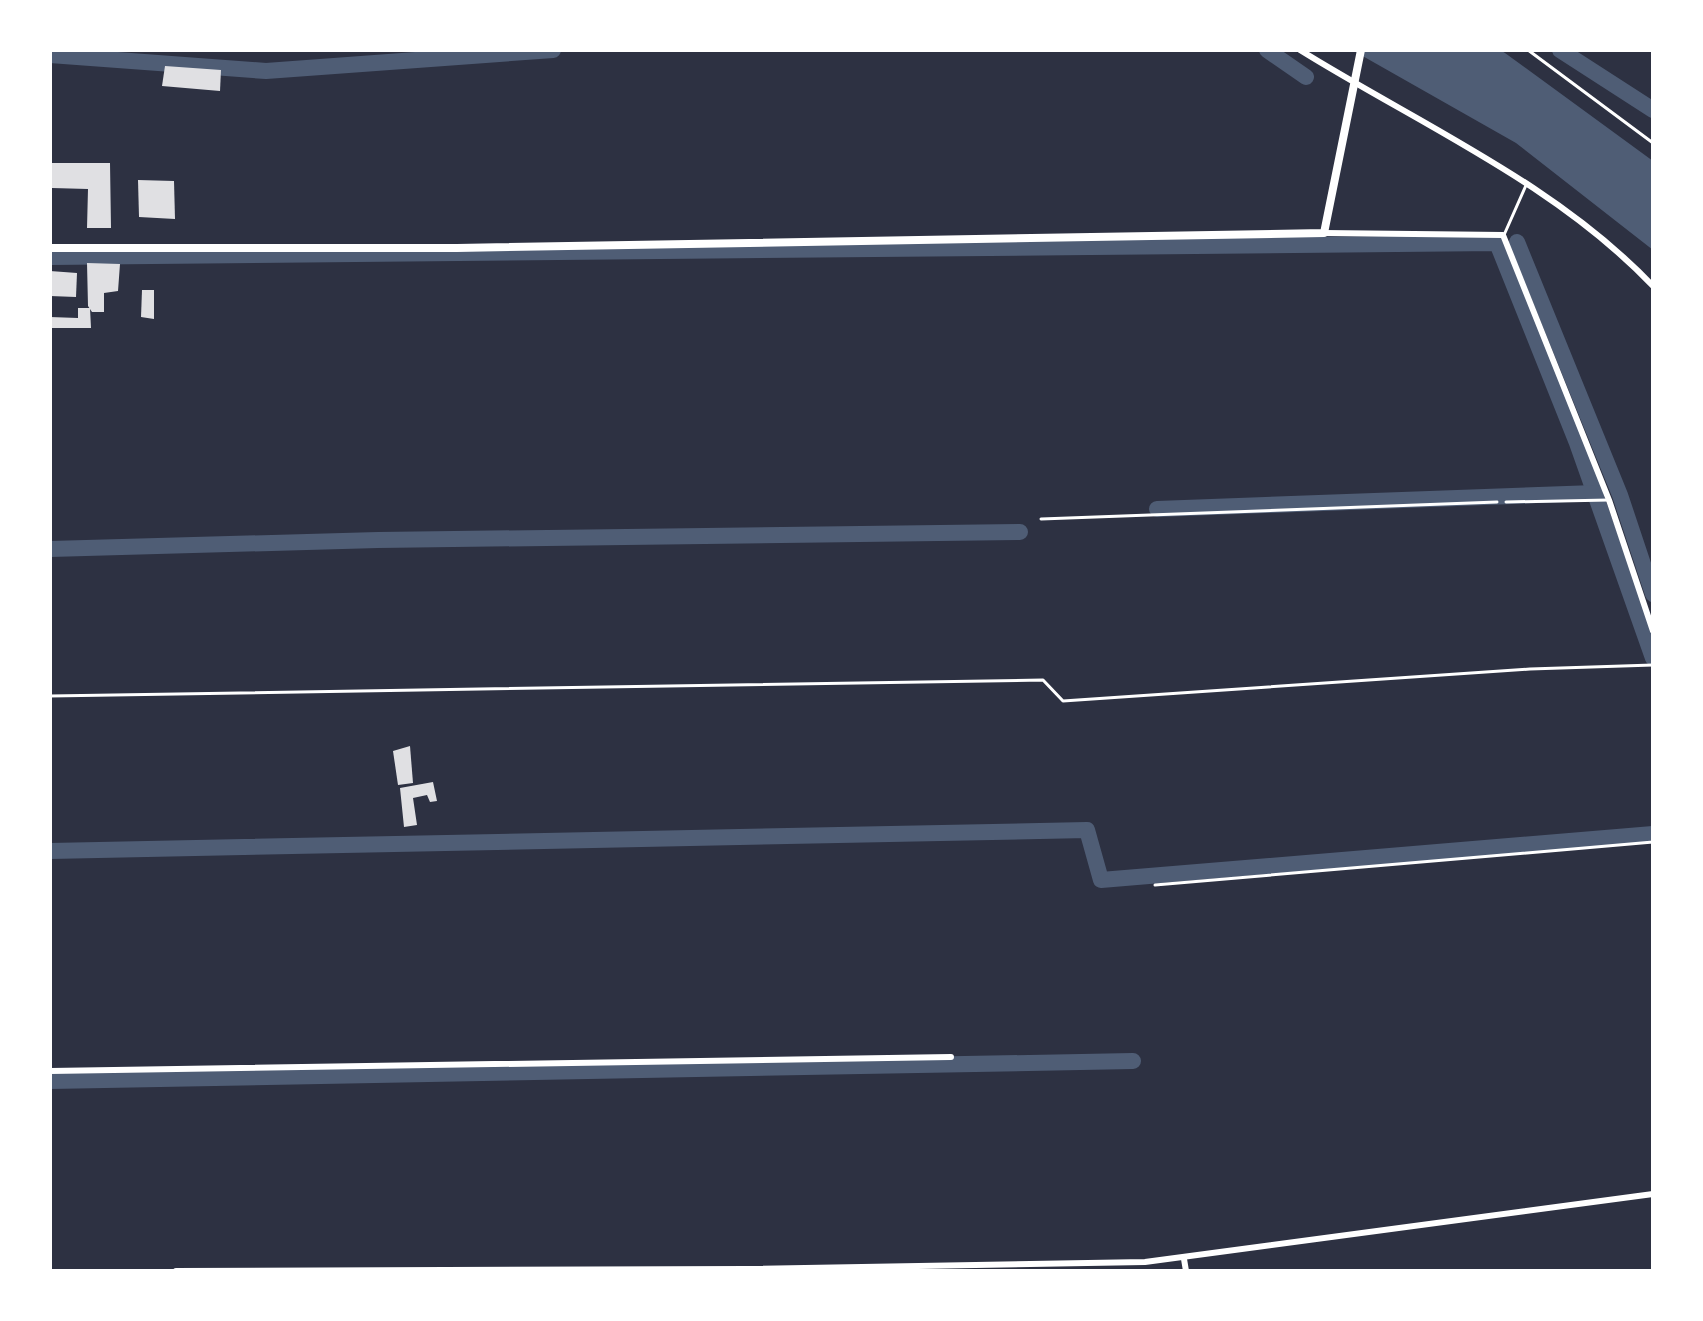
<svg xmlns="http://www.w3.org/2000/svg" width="1703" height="1321" viewBox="0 0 1703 1321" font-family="'Nunito Sans',sans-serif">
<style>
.water{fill:#4f5d75}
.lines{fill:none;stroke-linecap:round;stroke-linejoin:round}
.canal{stroke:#4f5d75;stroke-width:16}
.building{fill:#e0e0e3}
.path{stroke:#fff;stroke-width:3}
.service{stroke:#fff;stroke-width:3}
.minor{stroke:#fff;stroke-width:6}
.tertiary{stroke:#fff;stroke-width:8}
</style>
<rect width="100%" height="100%" fill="#2d3142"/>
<polygon class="water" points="1352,50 1500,50 1505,53 1653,161 1653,250 1516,143"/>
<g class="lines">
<g class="canal">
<polyline points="1267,50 1306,77"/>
<polyline points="1560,50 1653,110"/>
<polyline points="50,55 266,71 553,50"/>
<polyline points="1517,242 1620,495 1653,594"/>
<polyline points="50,257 1497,243 1577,443 1653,658"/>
<polyline points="1157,509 1595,493"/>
<polyline points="50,549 378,540 1020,532"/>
<polyline points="50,851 1087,830 1101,880 1653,834"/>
<polyline points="50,1081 1133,1061"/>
</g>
</g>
<g class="building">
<polygon points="165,66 221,70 220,91 162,86"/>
<polygon points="52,163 110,163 111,228 87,228 88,189 52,188"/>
<polygon points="138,180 174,181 175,219 139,217"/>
<polygon points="87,263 120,264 118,291 104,293 104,312 92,312 88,306"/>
<polygon points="50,271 77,273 76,297 50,296"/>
<polygon points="142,290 154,290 154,319 141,317"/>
<polygon points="78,308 90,308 91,328 50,328 50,317 78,318"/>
<polygon points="410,746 413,783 398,785 393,751"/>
<polygon points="433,782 437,801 430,802 427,795 413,798 417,825 404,827 400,788"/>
</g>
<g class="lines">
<polyline class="path" points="1041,519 1497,502"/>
<g class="service">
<polyline points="1528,50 1653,143"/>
<polyline points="1504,235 1527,183"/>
<polyline points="1506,502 1609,500"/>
<polyline points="50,696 1043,680 1063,701 1530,669 1653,665"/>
<polyline points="1155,885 1653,842"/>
</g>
<g class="minor">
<path d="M1300,50C1419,124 1555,183 1653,286"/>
<polyline points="1324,233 1503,235 1609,500 1653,631"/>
<polyline points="50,1071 951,1057"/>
<polyline points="1184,1259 1186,1271"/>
<polyline points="176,1271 747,1269 1145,1262 1653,1194"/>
</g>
<polyline class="tertiary" points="50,248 457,248 1324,233 1361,50"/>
</g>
<rect width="1703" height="1321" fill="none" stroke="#ffffff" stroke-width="104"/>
</svg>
